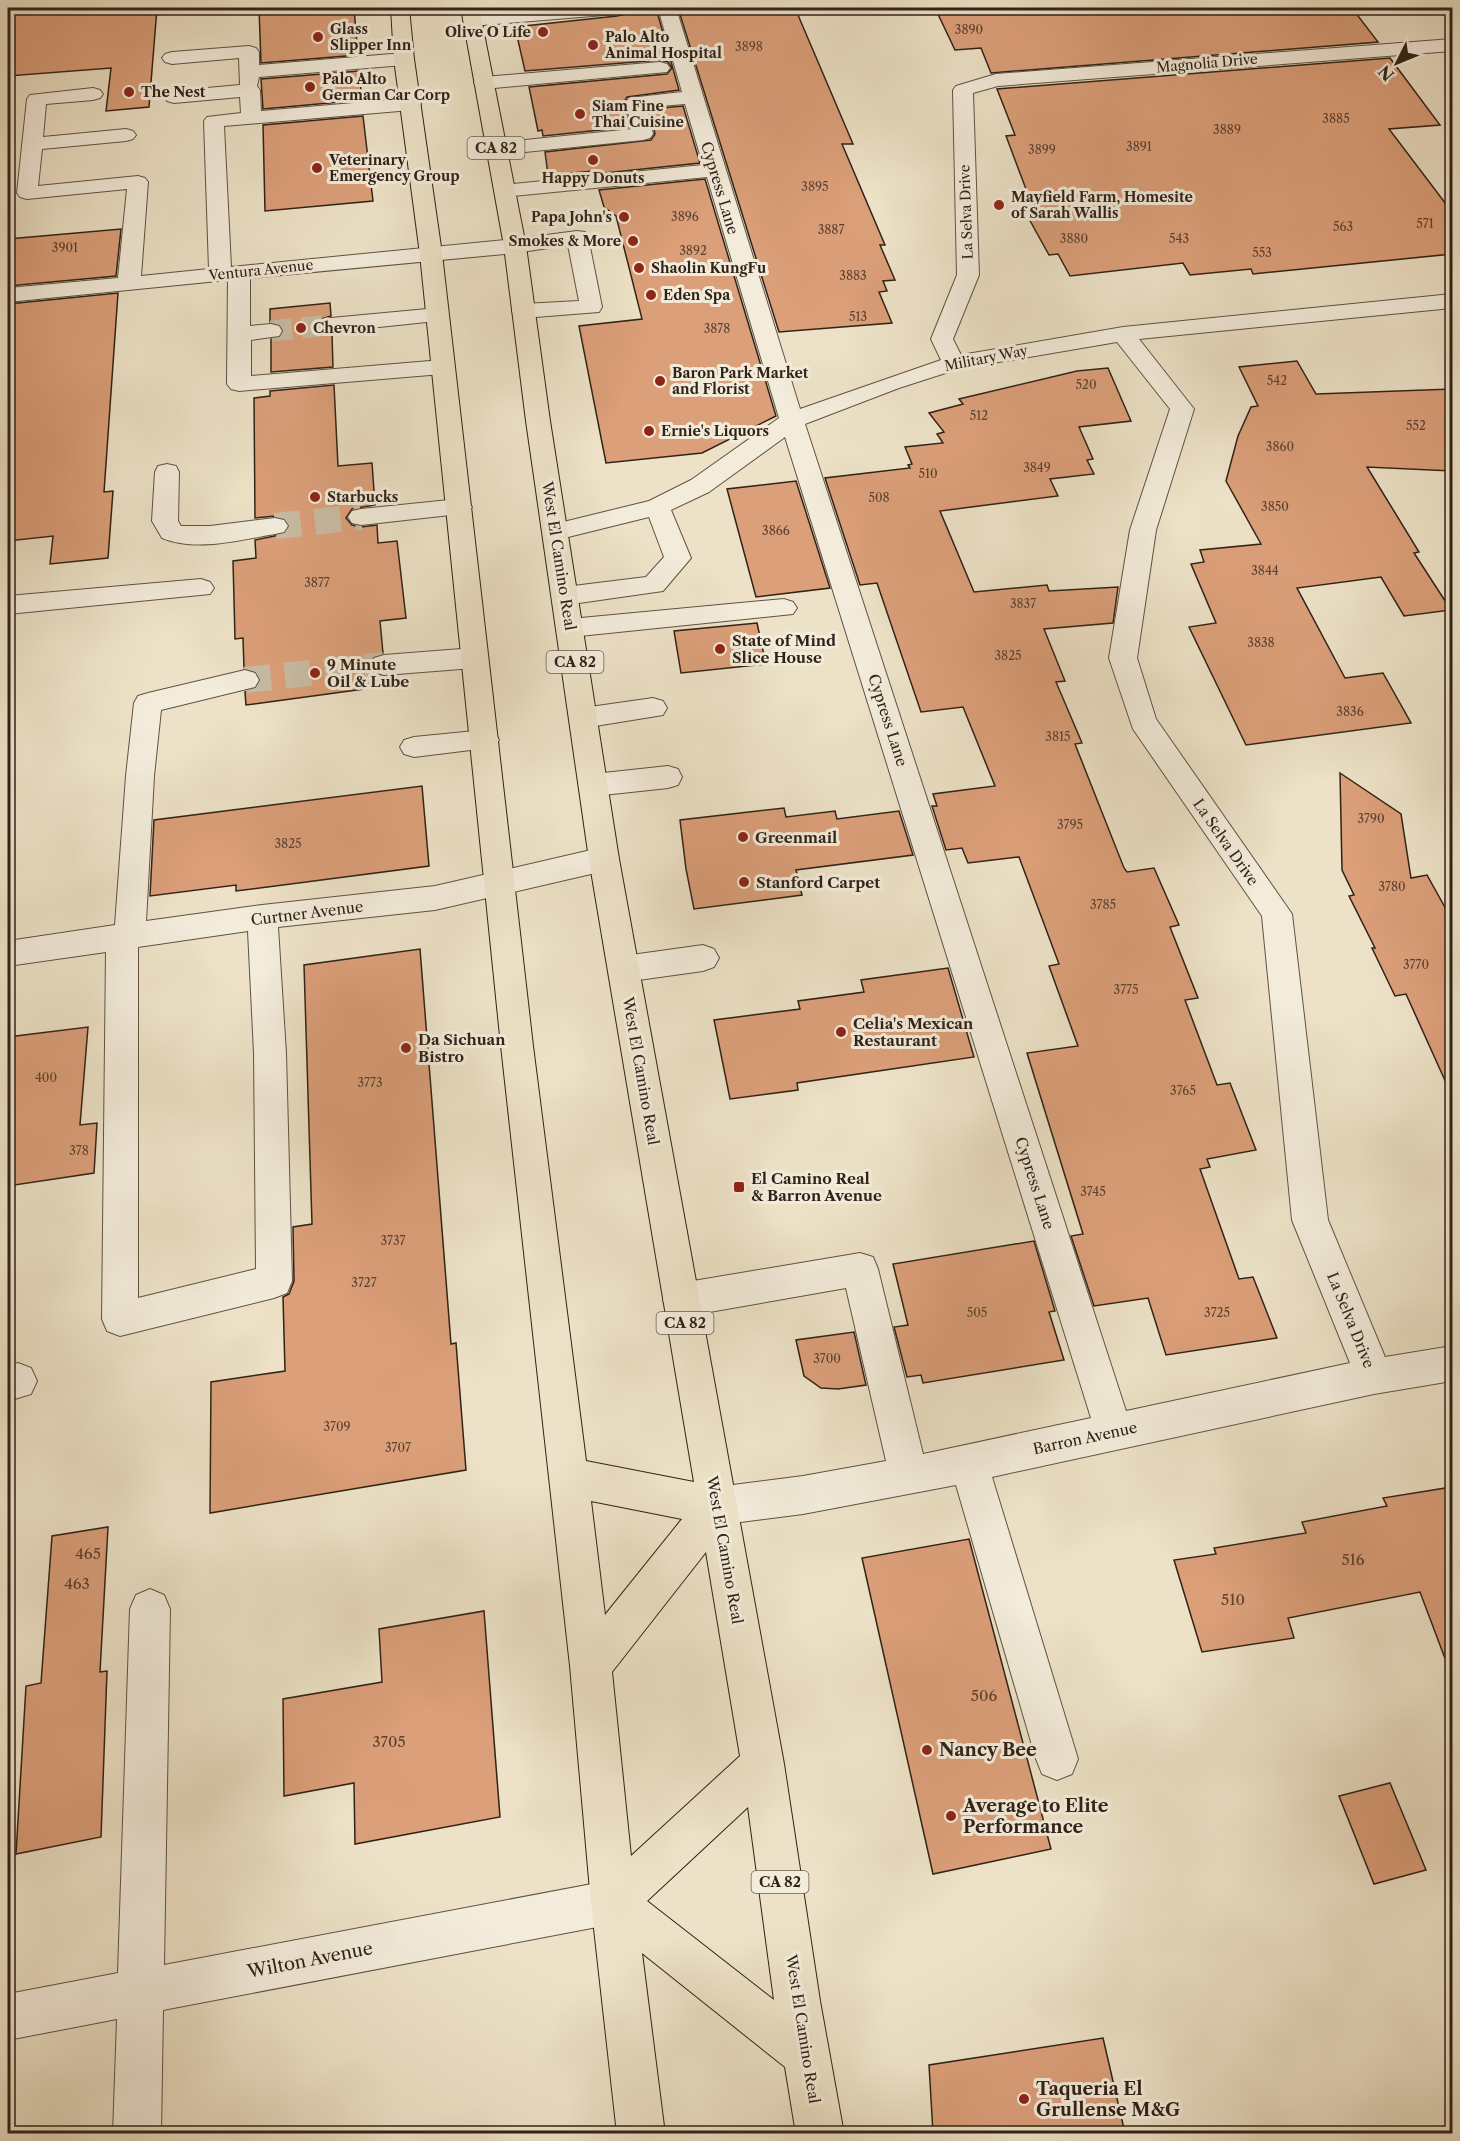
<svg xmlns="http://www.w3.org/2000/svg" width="1460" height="2141" viewBox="0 0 1460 2141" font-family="'Libre Caslon Text',serif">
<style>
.building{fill:#db9f79;stroke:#302218;stroke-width:1.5}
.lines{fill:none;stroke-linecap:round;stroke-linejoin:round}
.minor-tunnel-far1{stroke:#c7bca4;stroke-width:21;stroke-dasharray:21 10;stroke-linecap:butt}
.minor-tunnel{stroke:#c7bca4;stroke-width:26;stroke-dasharray:26 14;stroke-linecap:butt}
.minor-casing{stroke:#5f5244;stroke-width:2}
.major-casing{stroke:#302218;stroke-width:2}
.minor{fill:#f3ecdb;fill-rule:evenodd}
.major{fill:#ede2c7;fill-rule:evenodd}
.poi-dot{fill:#8f2418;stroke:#f3ecdb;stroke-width:2}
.labels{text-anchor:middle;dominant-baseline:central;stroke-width:6;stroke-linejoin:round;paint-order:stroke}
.number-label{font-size:12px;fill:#5b4130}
.far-poi-label{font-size:14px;font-weight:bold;fill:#302218;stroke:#f3ecdb;text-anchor:start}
.far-street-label{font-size:14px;fill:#302218;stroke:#f3ecdb}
.shield{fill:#f3ecdb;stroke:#6a5f52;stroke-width:1.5}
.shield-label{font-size:14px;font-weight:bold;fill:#302218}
.street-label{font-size:15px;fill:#302218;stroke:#f3ecdb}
.poi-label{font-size:15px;font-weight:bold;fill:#302218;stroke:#f3ecdb;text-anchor:start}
.near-number-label{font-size:15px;fill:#5b4130}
.near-poi-label{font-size:18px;font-weight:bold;fill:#302218;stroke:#f3ecdb;text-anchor:start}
.near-street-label{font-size:18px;fill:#302218;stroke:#f3ecdb}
</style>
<rect width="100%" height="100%" fill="#ede2c7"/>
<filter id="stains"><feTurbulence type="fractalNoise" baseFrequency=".00333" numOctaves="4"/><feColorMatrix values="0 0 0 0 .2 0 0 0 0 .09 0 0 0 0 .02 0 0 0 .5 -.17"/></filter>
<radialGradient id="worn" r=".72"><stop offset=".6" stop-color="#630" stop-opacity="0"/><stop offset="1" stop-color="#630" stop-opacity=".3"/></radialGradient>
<g class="building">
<polygon points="8,8 157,8 149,107 106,111 111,68 8,76"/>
<polygon points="259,8 354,8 358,55 261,63"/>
<polygon points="656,8 679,90 627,97 624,102 629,127 543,136 542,130 538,131 529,87 667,74 672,68 668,62 660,60 525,71 515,27 617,16 625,14 627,11"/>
<polygon points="678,8 795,8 853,144 842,144 885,245 880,245 895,280 883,281 887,291 879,292 892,323 779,332"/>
<polygon points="971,8 1352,8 1378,42 991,73 981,48 955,50 936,10"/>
<polygon points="1390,58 1440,125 1389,129 1452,212 1452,254 1253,274 1251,269 1190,275 1183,263 1070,276 1058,254 1049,255 1028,217 1033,216 1027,206 1032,205 1006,136 1015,135 997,89"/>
<polygon points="359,71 362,100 263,109 261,79"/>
<polygon points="683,106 700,163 595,174 594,171 548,175 545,152 651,140 655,134 650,109"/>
<polygon points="363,116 373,201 265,211 263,125"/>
<polygon points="705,179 776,416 702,453 606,463 579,326 642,319 616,216 604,207 599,190"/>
<polygon points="121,229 116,276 8,286 8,239"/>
<polygon points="118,293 104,492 113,491 108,558 50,564 53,536 8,541 8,304"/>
<polygon points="330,303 331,316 321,319 318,326 322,332 332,334 333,367 271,372 271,339 281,337 284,330 280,324 270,322 270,309"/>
<polygon points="1297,361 1316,394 1452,389 1452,471 1367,467 1419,552 1414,553 1451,610 1404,616 1381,577 1297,588 1345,678 1383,673 1411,723 1246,745 1189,627 1216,623 1191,564 1204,562 1200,550 1261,544 1226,481 1238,436 1251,407 1258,406 1239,367"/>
<polygon points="1108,368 1131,421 1079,427 1093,459 1087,460 1094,474 1050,479 1058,496 940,511 974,592 1047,585 1049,591 1118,587 1113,623 1044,629 1065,681 1056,682 1082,743 1075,744 1124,868 1127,872 1154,868 1179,925 1170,927 1198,998 1185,1000 1217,1085 1230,1083 1256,1150 1207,1159 1210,1167 1200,1169 1239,1279 1253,1277 1277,1338 1166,1355 1148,1298 1094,1306 1071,1236 1083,1234 1027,1053 1078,1046 1049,966 1059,964 1019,857 968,863 962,848 946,850 932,806 937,806 933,794 995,786 963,707 921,712 877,583 860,585 825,478 910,468 908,465 912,464 905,447 943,443 937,434 944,432 929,413 963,404 959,399 1077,371"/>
<polygon points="334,385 338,466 372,463 375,505 352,509 346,518 352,525 361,527 377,525 378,543 397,541 406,618 380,621 383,653 372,657 368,666 373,674 385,677 386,686 246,705 245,692 257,688 261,679 256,671 244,668 243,638 235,639 233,561 256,558 255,540 284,534 290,527 284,518 275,516 255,518 254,398 270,396 270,391"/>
<polygon points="796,481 830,588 756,597 727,489"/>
<polygon points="757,623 766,664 681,673 674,631"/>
<polygon points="1340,773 1401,814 1411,878 1427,875 1452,920 1452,1096 1406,994 1395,996 1372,948 1375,948 1349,896 1354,895 1342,870"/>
<polygon points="422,786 429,866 236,891 236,885 150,896 154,820"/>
<polygon points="784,808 786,817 835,811 837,819 899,811 913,855 796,870 802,895 694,909 686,869 680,820"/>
<polygon points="420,949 451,1344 456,1343 466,1470 210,1513 211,1382 285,1371 283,1297 289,1294 294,1281 293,1227 312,1224 304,965"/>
<polygon points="948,968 974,1057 797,1083 798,1090 730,1099 714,1020 800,1009 798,1001 864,992 861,980"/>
<polygon points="88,1027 80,1125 97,1123 94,1173 8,1186 8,1037"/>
<polygon points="1034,1241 1055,1311 1049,1312 1064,1360 923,1383 921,1375 907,1377 894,1327 908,1325 893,1264"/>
<polygon points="854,1332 866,1385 838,1389 821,1388 804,1376 796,1340"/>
<polygon points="1452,1487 1452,1668 1449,1669 1420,1592 1288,1618 1294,1638 1202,1652 1174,1560 1216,1554 1214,1548 1306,1533 1302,1522 1387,1506 1383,1498"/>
<polygon points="108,1527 100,1672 107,1671 101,1837 16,1854 26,1686 41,1683 52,1536"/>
<polygon points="969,1539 1051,1849 933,1874 862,1558"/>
<polygon points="484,1611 500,1817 355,1844 354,1783 284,1796 283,1699 382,1682 379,1629"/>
<polygon points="1390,1783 1426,1870 1374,1884 1339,1796"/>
<polygon points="1103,2038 1125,2133 933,2133 929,2065"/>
</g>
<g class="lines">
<polyline class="minor-tunnel-far1" points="271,331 331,325"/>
<g class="minor-tunnel">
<polyline points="275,526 361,517"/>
<polyline points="245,680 384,665"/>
</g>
<defs>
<g id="minor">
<polygon points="556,8 626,8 624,12 617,14 472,26 465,24 463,20 465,16 472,14"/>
<path d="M658,8H676L800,409L941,360L931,339L957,275L953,90L956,86L996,74L1452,39V51L998,86L973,93L979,275L953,339L961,355L1123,327L1452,294V308L1139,339L1194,409L1156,530L1137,658L1156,719L1292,914L1328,1220L1385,1357L1452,1346V1381L1374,1394L992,1477L1078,1759L1072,1774L1057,1780L1042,1774L1036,1759L956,1485L803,1514L717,1525L703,1520L698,1506L703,1492L717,1487L803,1476L886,1461L846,1288L681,1317L668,1312L663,1300L668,1288L681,1283L860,1253L873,1257L878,1269L923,1454L1091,1418L785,437L709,492L671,510L691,558L663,591L565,605L556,602L552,596L556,590L565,587L646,577L664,557L649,517L556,540L547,538L543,532L547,526L649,501L691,480L779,418L707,177L504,197L497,195L494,191L497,187L504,185L703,165L685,104L647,107L653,134L650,138L643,140L496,155L489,153L486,149L489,145L496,143L632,129L626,102L629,98L682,92ZM1117,342L1170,409L1130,530L1109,658L1133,729L1262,916L1292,1220L1350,1363L1126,1411L805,424L899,388L958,369Z"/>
<polygon points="249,46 256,48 259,52 259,65 404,53 411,55 414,59 411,63 404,65 259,77 257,86 260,90 261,111 411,98 418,100 421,104 418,108 411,110 224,126 231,267 515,239 577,231 585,232 588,237 602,307 599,312 523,318 515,316 512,311 515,306 523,304 579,301 568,245 515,253 250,278 250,326 271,324 279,326 282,331 279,336 251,340 251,376 442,360 450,362 454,367 450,372 442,374 239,391 231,389 227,384 228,280 8,302 8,288 118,278 127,189 27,199 20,197 17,193 27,99 30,95 93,88 100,90 103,94 100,98 93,100 46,104 43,137 126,129 133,131 136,135 133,139 126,141 42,149 38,186 138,176 145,178 148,182 141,276 209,269 204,121 207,117 241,113 240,97 174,103 167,101 164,97 167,93 174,91 240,85 239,58 172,64 165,62 162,58 165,54 172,52"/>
<polygon points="660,62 667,64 670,68 667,72 484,89 477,87 474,83 477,79 484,77"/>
<polygon points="438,308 446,310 449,315 446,320 331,332 323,330 320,325 323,320 331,318"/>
<path d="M167,464L176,466L179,472L178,521L181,526H210L275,518L284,520L288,526L284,532L275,534C240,540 196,552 162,538L152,521L155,472L158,466Z"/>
<polygon points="459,499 468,501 472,507 468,513 361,525 352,523 348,517 352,511 361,509"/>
<polygon points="201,579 210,582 214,588 210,594 8,614 8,596"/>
<polygon points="784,599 793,602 797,608 793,614 570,637 560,635 557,628 560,621 570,619"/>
<polygon points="474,648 484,651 488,658 484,665 474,668 384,675 374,672 370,665 374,658 384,655"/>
<path d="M245,670L255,673L259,680L255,687L161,710L154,776L146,921L262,905L435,886L604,847L615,851L619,859L615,867L604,871L435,910L278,927L286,1053L292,1281L287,1293L274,1298L120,1336L107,1331L102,1319L106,952L8,966V941L115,925L126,776L134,703L138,696L148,693ZM248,931L254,1053L256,1269L138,1298V947Z"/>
<polygon points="653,698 663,701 667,708 663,715 583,728 573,725 569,718 573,711 583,708"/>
<polygon points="485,730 495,733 499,740 495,747 414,757 404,754 400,747 404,740 414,737"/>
<polygon points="668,766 678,769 682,777 678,785 668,788 594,796 584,793 579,785 584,777 594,774"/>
<polygon points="703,945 714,949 719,958 714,967 703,971 624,982 613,978 608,969 613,960 624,956"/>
<polygon points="18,1363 31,1368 37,1381 31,1394 8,1401 8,1365"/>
<polygon points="150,1589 164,1595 170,1609 164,1965 613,1880 629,1886 635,1902 629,1918 613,1924 163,2010 161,2134 113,2134 117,2019 8,2040 8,1994 118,1973 130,1609 136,1595"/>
</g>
<path id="major" d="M391,8H409L414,59L442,254L533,1046L586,1461L694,1482L589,859L526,421L504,246L461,8H479L526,246L550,421L619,859L784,1764L820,2001L844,2134H796L785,2067L642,1953L665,2134H617L591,1902L570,1666L501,1046L420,254L394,59ZM591,1501L682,1519L605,1615ZM706,1552L740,1756L631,1856L612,1672ZM748,1807L774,2000L647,1901Z"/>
</defs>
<use href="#minor" class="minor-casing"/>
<use href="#major" class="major-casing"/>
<use href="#minor" class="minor"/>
<use href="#major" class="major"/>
</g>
<g class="poi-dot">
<circle cx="543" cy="32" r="6"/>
<circle cx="318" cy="37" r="6"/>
<circle cx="593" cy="45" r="6"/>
<circle cx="310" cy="87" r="6"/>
<circle cx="129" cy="92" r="6"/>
<circle cx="580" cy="114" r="6"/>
<circle cx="593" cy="160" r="6"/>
<circle cx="317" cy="168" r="6"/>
<circle cx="999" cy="205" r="6"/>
<circle cx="624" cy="217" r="6"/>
<circle cx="633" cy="241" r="6"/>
<circle cx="639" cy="268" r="6"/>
<circle cx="651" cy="295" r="6"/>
<circle cx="301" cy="328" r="6"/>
<circle cx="660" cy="381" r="6"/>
<circle cx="649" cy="431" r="6"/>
<circle cx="315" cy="497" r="6"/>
<circle cx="720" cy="649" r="6"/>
<circle cx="315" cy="673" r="6"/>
<circle cx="743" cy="837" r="6"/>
<circle cx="744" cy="882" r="6"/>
<circle cx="841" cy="1032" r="6"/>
<circle cx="406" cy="1048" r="6"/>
<rect x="733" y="1181" width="12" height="12" rx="3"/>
<circle cx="927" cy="1750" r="6"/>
<circle cx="951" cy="1816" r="6"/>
<circle cx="1024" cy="2099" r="6"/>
</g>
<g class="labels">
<g class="number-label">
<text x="969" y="29">3890</text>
<text x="749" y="46">3898</text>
<text x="1336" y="118">3885</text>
<text x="1227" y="129">3889</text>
<text x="1139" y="146">3891</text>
<text x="1042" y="149">3899</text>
<text x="815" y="186">3895</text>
<text x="685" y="216">3896</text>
<text x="1425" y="223">571</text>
<text x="1343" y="226">563</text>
<text x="831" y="229">3887</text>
<text x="1074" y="238">3880</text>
<text x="1179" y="238">543</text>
<text x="65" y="247">3901</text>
<text x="693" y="250">3892</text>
<text x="1262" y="252">553</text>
<text x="853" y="275">3883</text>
<text x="858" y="316">513</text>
<text x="717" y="328">3878</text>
<text x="1277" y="380">542</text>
<text x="1086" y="384">520</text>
<text x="979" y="415">512</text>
<text x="1416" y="425">552</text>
<text x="1280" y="446">3860</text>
<text x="1037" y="467">3849</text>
<text x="928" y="473">510</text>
<text x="879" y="497">508</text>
<text x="1275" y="506">3850</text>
<text x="776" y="530">3866</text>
<text x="1265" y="570">3844</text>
<text x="317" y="582">3877</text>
<text x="1023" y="603">3837</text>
<text x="1261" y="642">3838</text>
<text x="1008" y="655">3825</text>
<text x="1350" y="711">3836</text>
<text x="1058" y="736">3815</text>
<text x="1371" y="818">3790</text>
<text x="1070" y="824">3795</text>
<text x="288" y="843">3825</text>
<text x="1392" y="886">3780</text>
<text x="1103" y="904">3785</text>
<text x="1416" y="964">3770</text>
<text x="1126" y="989">3775</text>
<text x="46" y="1077">400</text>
<text x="370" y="1082">3773</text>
<text x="1183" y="1090">3765</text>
<text x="79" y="1150">378</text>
<text x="1093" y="1191">3745</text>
<text x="393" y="1240">3737</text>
<text x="364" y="1282">3727</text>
<text x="977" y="1312">505</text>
<text x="1217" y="1312">3725</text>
<text x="827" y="1358">3700</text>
<text x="337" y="1426">3709</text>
<text x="398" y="1447">3707</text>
</g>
<g class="far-poi-label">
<text x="330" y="29">Glass<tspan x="330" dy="16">Slipper Inn</tspan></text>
<text x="531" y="32" text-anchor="end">Olive O Life</text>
<text x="605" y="37">Palo Alto<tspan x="605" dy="16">Animal Hospital</tspan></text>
<text x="322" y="79">Palo Alto<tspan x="322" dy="16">German Car Corp</tspan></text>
<text x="141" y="92">The Nest</text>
<text x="592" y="106">Siam Fine<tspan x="592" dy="16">Thai Cuisine</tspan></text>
<text x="329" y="160">Veterinary<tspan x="329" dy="16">Emergency Group</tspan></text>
<text x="593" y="178" text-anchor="middle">Happy Donuts</text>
<text x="1011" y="197">Mayfield Farm, Homesite<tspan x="1011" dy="16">of Sarah Wallis</tspan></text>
<text x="612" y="217" text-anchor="end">Papa John's</text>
<text x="621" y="241" text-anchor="end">Smokes &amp; More</text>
<text x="651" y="268">Shaolin KungFu</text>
<text x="663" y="295">Eden Spa</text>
<text x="313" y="328">Chevron</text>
<text x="672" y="373">Baron Park Market<tspan x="672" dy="16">and Florist</tspan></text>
<text x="661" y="431">Ernie's Liquors</text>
<text x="327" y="497">Starbucks</text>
</g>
<g class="far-street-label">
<text transform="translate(1207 63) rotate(-5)">Magnolia Drive</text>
<text transform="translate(966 212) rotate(-92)">La Selva Drive</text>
<text transform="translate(261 270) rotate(-6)">Ventura Avenue</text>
<text transform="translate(986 358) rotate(-11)">Military Way</text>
</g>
<g class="shield">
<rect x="467.5" y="137" width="57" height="22" rx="4.5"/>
<rect x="546.5" y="651" width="57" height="22" rx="4.5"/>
<rect x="656.5" y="1312" width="57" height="22" rx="4.5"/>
<rect x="751.5" y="1871" width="57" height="22" rx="4.5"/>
</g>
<g class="shield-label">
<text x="496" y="148">CA 82</text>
<text x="575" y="662">CA 82</text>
<text x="685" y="1323">CA 82</text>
<text x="780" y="1882">CA 82</text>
</g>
<g class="street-label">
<text transform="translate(720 188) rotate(73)">Cypress Lane</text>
<text transform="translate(559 556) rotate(81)">West El Camino Real</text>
<text transform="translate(888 720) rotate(72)">Cypress Lane</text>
<text transform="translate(1226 842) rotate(55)">La Selva Drive</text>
<text transform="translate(307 913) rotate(-7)">Curtner Avenue</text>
<text transform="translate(641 1071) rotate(80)">West El Camino Real</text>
<text transform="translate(1035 1183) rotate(72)">Cypress Lane</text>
<text transform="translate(1351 1320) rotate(68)">La Selva Drive</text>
<text transform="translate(1085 1438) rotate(-12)">Barron Avenue</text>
<text transform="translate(725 1550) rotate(80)">West El Camino Real</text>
<text transform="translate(803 2029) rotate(81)">West El Camino Real</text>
</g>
<g class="poi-label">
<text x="732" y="640">State of Mind<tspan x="732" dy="17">Slice House</tspan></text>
<text x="327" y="664">9 Minute<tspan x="327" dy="17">Oil &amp; Lube</tspan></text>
<text x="755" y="837">Greenmail</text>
<text x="756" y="882">Stanford Carpet</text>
<text x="853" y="1023">Celia's Mexican<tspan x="853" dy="17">Restaurant</tspan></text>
<text x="418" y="1039">Da Sichuan<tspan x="418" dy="17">Bistro</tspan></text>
<text x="751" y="1178">El Camino Real<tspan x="751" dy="17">&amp; Barron Avenue</tspan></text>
</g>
<g class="near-number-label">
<text x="88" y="1553">465</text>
<text x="1353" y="1559">516</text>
<text x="77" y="1583">463</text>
<text x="1233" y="1599">510</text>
<text x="984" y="1695">506</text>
<text x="389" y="1741">3705</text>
</g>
<g class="near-poi-label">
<text x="939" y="1750">Nancy Bee</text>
<text x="963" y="1806">Average to Elite<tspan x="963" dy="21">Performance</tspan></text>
<text x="1036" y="2089">Taqueria El<tspan x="1036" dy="21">Grullense M&amp;G</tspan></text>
</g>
<g class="near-street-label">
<text transform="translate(310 1960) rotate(-11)">Wilton Avenue</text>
</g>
</g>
<rect width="1460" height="2141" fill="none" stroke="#ede2c7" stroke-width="30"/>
<rect x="9" y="9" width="1442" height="2123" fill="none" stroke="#302218" stroke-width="3"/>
<rect x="15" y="15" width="1430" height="2111" fill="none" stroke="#302218" stroke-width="1.5"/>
<g transform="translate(1397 63) rotate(227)" stroke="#f3ecdb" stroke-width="4.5" paint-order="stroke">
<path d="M0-4.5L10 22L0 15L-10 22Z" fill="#302218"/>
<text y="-9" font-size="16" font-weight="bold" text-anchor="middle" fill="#302218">N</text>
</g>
<rect width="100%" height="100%" filter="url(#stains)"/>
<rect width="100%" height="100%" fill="url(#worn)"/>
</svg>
